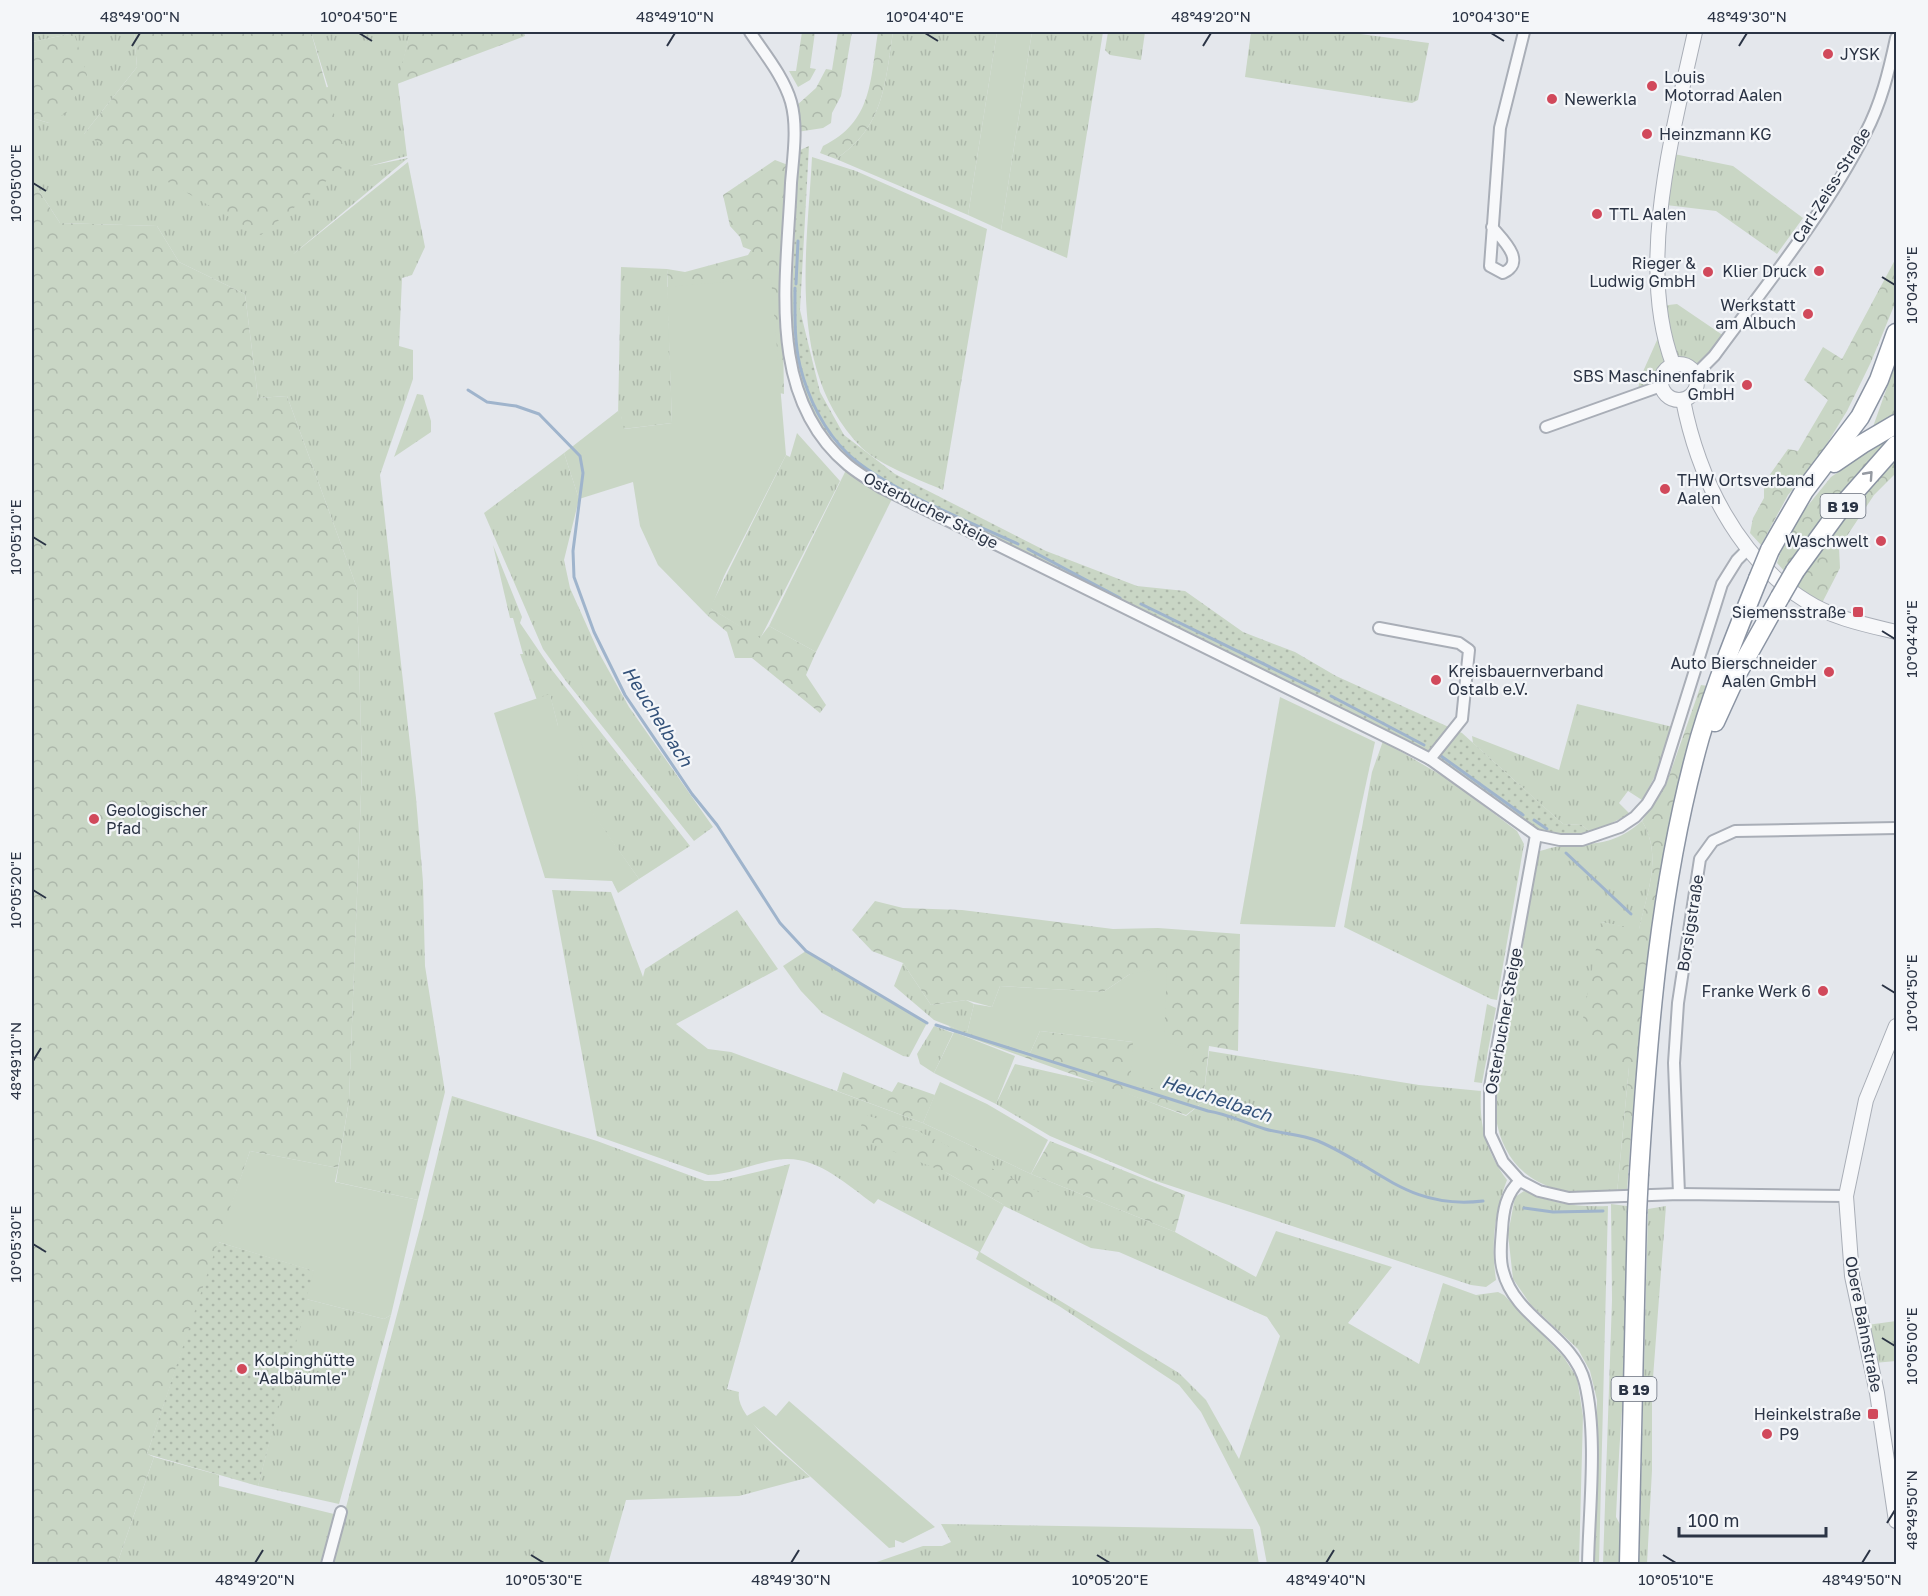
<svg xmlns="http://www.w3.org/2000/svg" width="1928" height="1596" viewBox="0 0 1928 1596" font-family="'Golos Text',sans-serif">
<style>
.grass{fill:url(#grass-tufts);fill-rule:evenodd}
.forest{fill:url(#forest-crowns)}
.park{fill:url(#park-dots)}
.garden{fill:#c9d6c5}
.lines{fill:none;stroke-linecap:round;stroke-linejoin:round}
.stream{stroke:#9fb4cc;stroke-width:3}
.minor-casing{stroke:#a9aeb7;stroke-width:14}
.tertiary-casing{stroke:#a9aeb7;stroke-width:16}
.trunk-casing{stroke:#8b94a3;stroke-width:21}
.minor{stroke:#f7f8fa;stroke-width:10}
.tertiary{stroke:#f7f8fa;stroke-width:14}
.trunk{stroke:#fff;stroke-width:18}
.trunk-bridge-casing{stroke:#8b94a3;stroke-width:21;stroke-linecap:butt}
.trunk-bridge{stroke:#fff;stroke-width:18}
.oneway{stroke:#959aa2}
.ticks{fill:none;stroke:#2b3445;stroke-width:2}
.poi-dot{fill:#d1495b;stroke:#f4f6f9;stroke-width:2}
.labels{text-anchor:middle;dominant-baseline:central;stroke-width:4.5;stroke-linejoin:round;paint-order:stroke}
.shield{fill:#f4f6f9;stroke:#676e7b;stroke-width:1.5}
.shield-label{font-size:15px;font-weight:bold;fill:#2b3445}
.poi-label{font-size:16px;fill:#2b3445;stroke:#f4f6f9;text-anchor:start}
.street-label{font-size:16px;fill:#2b3445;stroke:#f4f6f9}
.water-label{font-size:18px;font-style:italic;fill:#34527a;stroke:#f4f6f9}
.neatline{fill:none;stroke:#2b3445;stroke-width:2}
.ticks-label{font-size:15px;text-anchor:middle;fill:#2b3445}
</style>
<defs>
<pattern id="grass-tufts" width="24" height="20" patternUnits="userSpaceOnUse" patternTransform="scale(1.5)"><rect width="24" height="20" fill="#c9d6c5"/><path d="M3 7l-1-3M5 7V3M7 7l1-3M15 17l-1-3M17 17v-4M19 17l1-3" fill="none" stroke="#adb8ab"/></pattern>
<pattern id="forest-crowns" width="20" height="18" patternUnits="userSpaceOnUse" patternTransform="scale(1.5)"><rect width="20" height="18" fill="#c9d6c5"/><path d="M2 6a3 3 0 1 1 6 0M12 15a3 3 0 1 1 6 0" fill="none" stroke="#adb8ab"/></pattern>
<pattern id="park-dots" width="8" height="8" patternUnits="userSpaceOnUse" patternTransform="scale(1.5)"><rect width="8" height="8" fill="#c9d6c5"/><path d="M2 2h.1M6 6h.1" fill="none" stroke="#adb8ab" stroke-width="1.8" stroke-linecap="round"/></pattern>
</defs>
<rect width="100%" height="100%" fill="#e4e7ec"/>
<g class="grass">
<polygon points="32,32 134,32 137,67 84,134 328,87 311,32 410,32 398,84 407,156 369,166 408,158 291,256 408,162 425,247 412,275 402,278 399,346 413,350 413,379 380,475 416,798 423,882 425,966 445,1092 418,1200 336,1182 349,1100 362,768 357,588 287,396 258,398 245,294 179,262 157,226 60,223 32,180 32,118 49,123 74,33 32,42"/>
<path d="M893,32H997L968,215L836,159C884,127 885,84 893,32Z"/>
<polygon points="1032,32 1103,32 1067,258 1001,230"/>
<polygon points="1108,32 1145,32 1141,60 1110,55 1105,50"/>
<polygon points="1251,32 1345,32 1429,43 1418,100 1412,103 1245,77"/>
<polygon points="1674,154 1733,166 1803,218 1777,254 1716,211 1666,205"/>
<path d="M812,157L856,171L987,229L943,490C920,480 881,466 862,448C786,372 807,253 812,157Z"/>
<polygon points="621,267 667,269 672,423 623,429 621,416 618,417"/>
<polygon points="1677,304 1727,338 1696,374 1687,365 1673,364 1663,372 1661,386 1637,393 1641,376 1662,329 1660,306"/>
<polygon points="417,394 423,395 431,421 431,432 394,457"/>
<polygon points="797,433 840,481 760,639 710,608 786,455 790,457"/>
<polygon points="564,453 579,499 564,560 570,588 599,653 629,707 713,827 694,841 566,681 543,649 484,513"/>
<polygon points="493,545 522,617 520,623 552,670 690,846 639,879 577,792 577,756 558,726 550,695 537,700 520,654 523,654 513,618 510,618"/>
<polygon points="1577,704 1673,727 1662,763 1642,800 1628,791 1619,803 1630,814 1591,833 1582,825 1563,824 1473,743 1472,736 1559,770"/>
<polygon points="1383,741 1451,781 1517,831 1524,844 1497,1000 1491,999 1344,927 1372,772"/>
<path d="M1642,821C1663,856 1647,892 1639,930L1601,922L1629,1067L1617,1193C1585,1193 1552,1195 1525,1173C1509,1160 1499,1139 1496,1118C1492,1089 1504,1048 1510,1019C1520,963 1529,908 1538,852C1580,836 1602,856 1642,821Z"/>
<path d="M552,890L611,892L643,977L645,969L737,910L778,969L676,1024L708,1049L731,1052L923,1123L1031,1174L1175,1232L1256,1277L1276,1231L1392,1267L1348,1323L1419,1364L1443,1283L1476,1295L1498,1292L1504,1295L1563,1356L1577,1378L1583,1416L1579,1564H1267L1260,1527L1201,1412L1179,1385L1059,1306L976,1259L979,1252L878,1199L874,1204C844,1183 815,1153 776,1160C752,1164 732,1174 708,1175L597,1136ZM862,1115L918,1131L1004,1205L947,1173ZM1004,1206L1091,1248L1119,1252L1267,1317L1280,1336L1239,1459L1206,1400L1179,1373L980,1252Z"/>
<polygon points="806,951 927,1023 909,1057 903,1056 822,1013 801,991 783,966"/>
<polygon points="903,963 931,1005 966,1000 974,1004 967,1033 934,1020 894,986"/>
<polygon points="1487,1004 1496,1008 1482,1083 1474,1082"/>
<polygon points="934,1026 953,1033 934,1073 920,1064 917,1054"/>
<path d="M1209,1051L1419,1085L1481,1091C1479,1126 1486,1151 1507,1180C1494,1213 1491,1246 1496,1280L1486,1287L1471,1285L1156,1181L1050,1136L996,1104L1015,1064L1103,1084L1186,1116L1203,1102Z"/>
<path d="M452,1096L597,1141L705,1181H719L790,1164L727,1389L739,1392C734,1417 792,1460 810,1477L739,1496L626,1500L608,1564H331L422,1220Z"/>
<path d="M1524,1191C1553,1204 1577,1207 1608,1206L1599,1564H1594L1597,1400L1590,1371L1578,1349L1531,1305L1513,1279L1508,1234L1515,1197Z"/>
<path d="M1611,1204L1627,1206L1626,1344C1622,1359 1625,1370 1624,1385C1620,1429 1618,1473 1616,1517L1622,1528L1620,1564H1603L1612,1300Z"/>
<polygon points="1666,1206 1652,1391 1652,1470 1647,1564 1639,1564 1648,1209"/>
<polygon points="306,1299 384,1319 391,1315 339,1504 258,1486"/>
<polygon points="1896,1321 1896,1361 1874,1363 1867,1325"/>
<polygon points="154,1457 219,1475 219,1486 334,1514 335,1524 324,1564 117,1564"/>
<polygon points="941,1524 1253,1529 1259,1564 871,1564 923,1546 942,1546 951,1542"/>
</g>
<g class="forest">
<polygon points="134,32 311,32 348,163 261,235 84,134 137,67"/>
<polygon points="410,32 524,32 525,36 397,84"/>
<polygon points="802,32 815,32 810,68 816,69 810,80 798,87 789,71 796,71"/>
<polygon points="838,32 852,32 841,96 832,113 831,123 823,128 797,132 796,106 816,88 826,69 832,70"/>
<path d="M878,32H893C885,84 884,127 836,159L820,153L823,146C873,122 870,80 878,32Z"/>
<polygon points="74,33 87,75 66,113 49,123 32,118 32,42"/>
<polygon points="775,160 788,165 782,283 784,394 672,369 667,269 685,272 748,255 751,250 743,247 740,237 730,226 723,195"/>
<polygon points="32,180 60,223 157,226 179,262 245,294 258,398 287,396 357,588 362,768 349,1100 338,1168 250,1151 147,1454 154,1457 117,1564 32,1564"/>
<polygon points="1896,258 1896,301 1871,362 1847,411 1817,460 1788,495 1761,545 1750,533 1753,518 1764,498 1764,483 1788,449 1798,451 1828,400 1804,380 1823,347 1842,359"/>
<polygon points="1896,362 1896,473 1874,495 1839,548 1840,568 1822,603 1803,592 1777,563 1784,542 1801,514 1831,477 1863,455"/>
<polygon points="710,608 760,638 769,626 816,652 806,675 826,705 820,713 752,658 735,658 727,632 708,616"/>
<path d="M1701,685L1708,686C1694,739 1677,791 1666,844C1644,959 1635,1075 1627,1192L1617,1193L1629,1067L1579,1040L1601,922L1639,929C1647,892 1663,856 1642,821L1666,785Z"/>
<polygon points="875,901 903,908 962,910 1113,929 1158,928 1240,934 1238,1051 1209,1046 1203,1102 1186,1115 954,1032 949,1026 1030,1053 1040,1031 1133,1042 1164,1041 1130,974 1103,992 1000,986 992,1007 966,1000 931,1005 903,963 872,951 852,930"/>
<polygon points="843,1072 892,1092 898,1082 935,1095 923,1123 837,1091"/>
<polygon points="862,1114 918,1131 1047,1196 1045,1204 1004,1205 947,1173 870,1142 861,1130"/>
<polygon points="1050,1141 1185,1195 1175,1232 1031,1174"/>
</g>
<g class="park">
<polygon points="809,146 800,310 820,392 844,435 895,474 1046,551 1137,586 1185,591 1243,632 1295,652 1336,676 1462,733 1563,824 1582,825 1591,833 1561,835 1541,831 1512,813 1440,759 1411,743 914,497 854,464 824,429 806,398 793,354 791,323 798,151"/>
<polygon points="218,1242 315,1271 258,1486 147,1454"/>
</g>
<g class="garden">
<polygon points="997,32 1032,32 1001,230 968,215"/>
<polygon points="771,278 786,455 724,576 708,616 658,565 640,526 633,482 579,499 564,453 618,411 619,416 621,415 624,429 672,423 667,287"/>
<polygon points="846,470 892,499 816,652 769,626"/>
<polygon points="550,694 558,726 576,727 584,751 577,757 578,792 639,879 618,893 612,881 545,878 494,713"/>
<polygon points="1280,697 1375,742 1335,927 1240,924"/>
<polygon points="1167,967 1164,1041 1194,1050 1186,1093 1130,1085 1133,1042 1040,1031 1030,1053 967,1033 974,1004 992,1007 1000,986 1103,992 1130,974"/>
<polygon points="954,1032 1015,1056 996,1104 934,1073"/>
<polygon points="940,1082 987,1104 1048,1140 1031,1174 923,1123"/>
<polygon points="250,1151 338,1168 335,1182 418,1200 391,1315 384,1319 306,1299 314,1271 218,1242"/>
<polygon points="789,1401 935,1527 903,1543 895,1540 895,1547 889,1548 745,1417 764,1406 776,1416"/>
</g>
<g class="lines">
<g class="stream">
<polyline points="796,284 798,241"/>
<path d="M795,288C795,314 794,341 800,366C808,398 824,431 848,454C886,489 970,522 1018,544"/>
<polyline points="468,390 487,402 516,406 539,414 580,456 583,473 573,551 574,577 594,632 625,695 692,794 717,825 780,923 806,951 927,1023"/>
<polyline points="1028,549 1120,598"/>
<polyline points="1141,604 1319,691"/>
<polyline points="1331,696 1424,745"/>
<polyline points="1441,756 1523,815"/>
<polyline points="1534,820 1547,829"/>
<polyline points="1566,853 1631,914"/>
<path d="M936,1025L1208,1111C1228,1114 1245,1123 1265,1129C1283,1134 1300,1134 1318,1141C1379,1167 1408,1210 1483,1201"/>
<polyline points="1524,1208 1553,1212 1603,1211"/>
</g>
<defs>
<g id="minor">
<path d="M750,32C764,53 784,77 791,102C798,127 793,158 791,183C787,278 765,396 848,465C859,474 871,481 882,488L1403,745L1430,759L1536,835L1560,840H1582L1620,827L1635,817L1647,804L1660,782L1722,584L1737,560L1748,549"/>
<path d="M1492,227C1503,240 1527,262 1503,273L1490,266L1500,128L1524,32"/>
<path d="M1696,374L1714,356C1766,285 1825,213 1865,134C1881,104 1889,71 1896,38"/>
<polyline points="1546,427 1661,386"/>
<polyline points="1379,628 1459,643 1469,650 1462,719 1430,759"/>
<polyline points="1536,835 1490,1087 1490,1134 1503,1162 1520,1181 1539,1191 1569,1198 1679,1194 1846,1196"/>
<path d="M1520,1181C1506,1193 1503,1211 1502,1230C1501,1243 1499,1258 1503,1271C1515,1319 1573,1335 1585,1383C1598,1436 1589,1509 1588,1564"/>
<polyline points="1679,1194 1674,1063 1678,1003 1700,859 1713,841 1735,831 1896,828"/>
<polyline points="327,1564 341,1512"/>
</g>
<g id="tertiary">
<circle cx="1679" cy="382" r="18"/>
<path d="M1673,364C1636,266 1673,131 1695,32"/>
<path d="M1683,400C1698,477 1737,558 1806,601C1832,618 1867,625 1896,632"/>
<polyline points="1896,1026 1866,1100 1846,1196 1852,1276 1877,1393 1896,1521"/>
</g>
<g id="trunk">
<polyline points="1834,463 1862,444 1896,424"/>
<polyline points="1770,550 1804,491 1860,417 1879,380 1896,333"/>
<polyline points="1795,571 1843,505 1896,445"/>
<polyline points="1715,722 1737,674 1780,597"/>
<path d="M1639,1174C1648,1028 1660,879 1700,737C1716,683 1737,631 1758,579"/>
<polyline points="1629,1564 1637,1213"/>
</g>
</defs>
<use href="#minor" class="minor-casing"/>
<use href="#tertiary" class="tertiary-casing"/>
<use href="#trunk" class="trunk-casing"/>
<use href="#minor" class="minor"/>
<use href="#tertiary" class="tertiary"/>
<use href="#trunk" class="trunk"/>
<defs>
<g id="trunk-bridge">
<polyline points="1758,579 1770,550"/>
<polyline points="1780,597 1795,571"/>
<polyline points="1637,1213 1639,1174"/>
</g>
</defs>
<use href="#trunk-bridge" class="trunk-bridge-casing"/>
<use href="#trunk-bridge" class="trunk-bridge"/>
</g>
<defs><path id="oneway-chevron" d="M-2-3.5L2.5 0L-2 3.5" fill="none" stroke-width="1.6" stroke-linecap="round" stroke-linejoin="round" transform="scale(1.5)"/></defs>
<use class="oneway" href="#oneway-chevron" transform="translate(1869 475) rotate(-48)"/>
<path class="ticks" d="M359,33L372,41M925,33L938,41M1491,33L1504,41M132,46L140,33M667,46L675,33M1203,46L1211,33M1739,46L1747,33M33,183L46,191M1882,277L1895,285M33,537L46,545M1882,631L1895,639M33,890L46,898M1882,985L1895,993M33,1061L41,1048M33,1244L46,1252M1882,1338L1895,1346M1887,1523L1895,1510M531,1555L544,1563M1097,1555L1110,1563M1663,1555L1676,1563M255,1563L263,1550M791,1563L799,1550M1326,1563L1334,1550M1862,1563L1870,1550"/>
<g class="poi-dot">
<circle cx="1828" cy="54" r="6"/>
<circle cx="1652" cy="86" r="6"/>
<circle cx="1552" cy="99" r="6"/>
<circle cx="1647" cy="134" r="6"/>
<circle cx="1597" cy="214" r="6"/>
<circle cx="1819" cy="271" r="6"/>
<circle cx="1708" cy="272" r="6"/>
<circle cx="1808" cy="314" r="6"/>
<circle cx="1747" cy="385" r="6"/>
<circle cx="1665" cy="489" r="6"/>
<circle cx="1881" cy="541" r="6"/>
<rect x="1852" y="606" width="12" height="12" rx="3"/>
<circle cx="1829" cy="672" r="6"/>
<circle cx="1436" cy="680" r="6"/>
<circle cx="94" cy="819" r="6"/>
<circle cx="1823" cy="991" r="6"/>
<circle cx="242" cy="1369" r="6"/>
<rect x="1867" y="1408" width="12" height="12" rx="3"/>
<circle cx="1767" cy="1434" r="6"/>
</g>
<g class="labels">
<g class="shield">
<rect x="1820.5" y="494" width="45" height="24" rx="4.5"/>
<rect x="1611.5" y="1377" width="45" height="24" rx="4.5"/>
</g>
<g class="shield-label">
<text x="1843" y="506">B 19</text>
<text x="1634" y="1389">B 19</text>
</g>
<g class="poi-label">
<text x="1840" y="54">JYSK</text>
<text x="1664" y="77">Louis<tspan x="1664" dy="18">Motorrad Aalen</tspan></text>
<text x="1564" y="99">Newerkla</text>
<text x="1659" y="134">Heinzmann KG</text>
<text x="1609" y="214">TTL Aalen</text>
<text x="1696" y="263" text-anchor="end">Rieger &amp;<tspan x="1696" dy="18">Ludwig GmbH</tspan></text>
<text x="1807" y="271" text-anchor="end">Klier Druck</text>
<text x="1796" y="305" text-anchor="end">Werkstatt<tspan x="1796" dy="18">am Albuch</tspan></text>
<text x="1735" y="376" text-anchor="end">SBS Maschinenfabrik<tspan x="1735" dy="18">GmbH</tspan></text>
<text x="1677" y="480">THW Ortsverband<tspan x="1677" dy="18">Aalen</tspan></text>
<text x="1869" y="541" text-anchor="end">Waschwelt</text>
<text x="1846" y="612" text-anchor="end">Siemensstraße</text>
<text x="1817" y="663" text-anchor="end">Auto Bierschneider<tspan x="1817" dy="18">Aalen GmbH</tspan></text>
<text x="1448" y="671">Kreisbauernverband<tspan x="1448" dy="18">Ostalb e.V.</tspan></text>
<text x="106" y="810">Geologischer<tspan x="106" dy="18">Pfad</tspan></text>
<text x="1811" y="991" text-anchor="end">Franke Werk 6</text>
<text x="254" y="1360">Kolpinghütte<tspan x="254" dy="18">"Aalbäumle"</tspan></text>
<text x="1861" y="1414" text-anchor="end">Heinkelstraße</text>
<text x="1779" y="1434">P9</text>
</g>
<g class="street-label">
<text transform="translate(1831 185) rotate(-58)">Carl-Zeiss-Straße</text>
<text transform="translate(931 510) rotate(27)">Osterbucher Steige</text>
<text transform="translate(1690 923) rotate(-81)">Borsigstraße</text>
<text transform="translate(1503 1021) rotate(-80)">Osterbucher Steige</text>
<text transform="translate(1864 1324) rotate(79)">Obere Bahnstraße</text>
</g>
<g class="water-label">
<text transform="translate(658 716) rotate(58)">Heuchelbach</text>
<text transform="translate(1217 1098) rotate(18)">Heuchelbach</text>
</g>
</g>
<rect width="1928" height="1596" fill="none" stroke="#f4f6f9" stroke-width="66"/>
<path d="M1679 1527v9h147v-9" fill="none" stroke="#2b3445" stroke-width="3"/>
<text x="1688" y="1527" font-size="18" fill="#2b3445" stroke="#f4f6f9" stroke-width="4.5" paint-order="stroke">100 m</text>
<rect x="33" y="33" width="1862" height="1530" class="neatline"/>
<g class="ticks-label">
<text x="140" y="22">48°49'00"N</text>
<text x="359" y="22">10°04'50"E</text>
<text x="675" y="22">48°49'10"N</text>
<text x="925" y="22">10°04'40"E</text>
<text x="1211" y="22">48°49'20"N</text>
<text x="1491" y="22">10°04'30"E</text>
<text x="1747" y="22">48°49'30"N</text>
<text transform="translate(16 183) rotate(-90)" y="5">10°05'00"E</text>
<text transform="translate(1912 285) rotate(-90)" y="5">10°04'30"E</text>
<text transform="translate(16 537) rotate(-90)" y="5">10°05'10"E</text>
<text transform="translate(1912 639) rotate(-90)" y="5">10°04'40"E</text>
<text transform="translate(16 890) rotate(-90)" y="5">10°05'20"E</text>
<text transform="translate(1912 993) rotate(-90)" y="5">10°04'50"E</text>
<text transform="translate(16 1061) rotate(-90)" y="5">48°49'10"N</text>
<text transform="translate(16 1244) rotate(-90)" y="5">10°05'30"E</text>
<text transform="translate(1912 1346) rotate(-90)" y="5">10°05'00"E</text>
<text transform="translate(1912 1510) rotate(-90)" y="5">48°49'50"N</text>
<text x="255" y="1585">48°49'20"N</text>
<text x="544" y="1585">10°05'30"E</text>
<text x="791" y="1585">48°49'30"N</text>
<text x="1110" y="1585">10°05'20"E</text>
<text x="1326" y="1585">48°49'40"N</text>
<text x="1676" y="1585">10°05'10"E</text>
<text x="1862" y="1585">48°49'50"N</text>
</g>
</svg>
